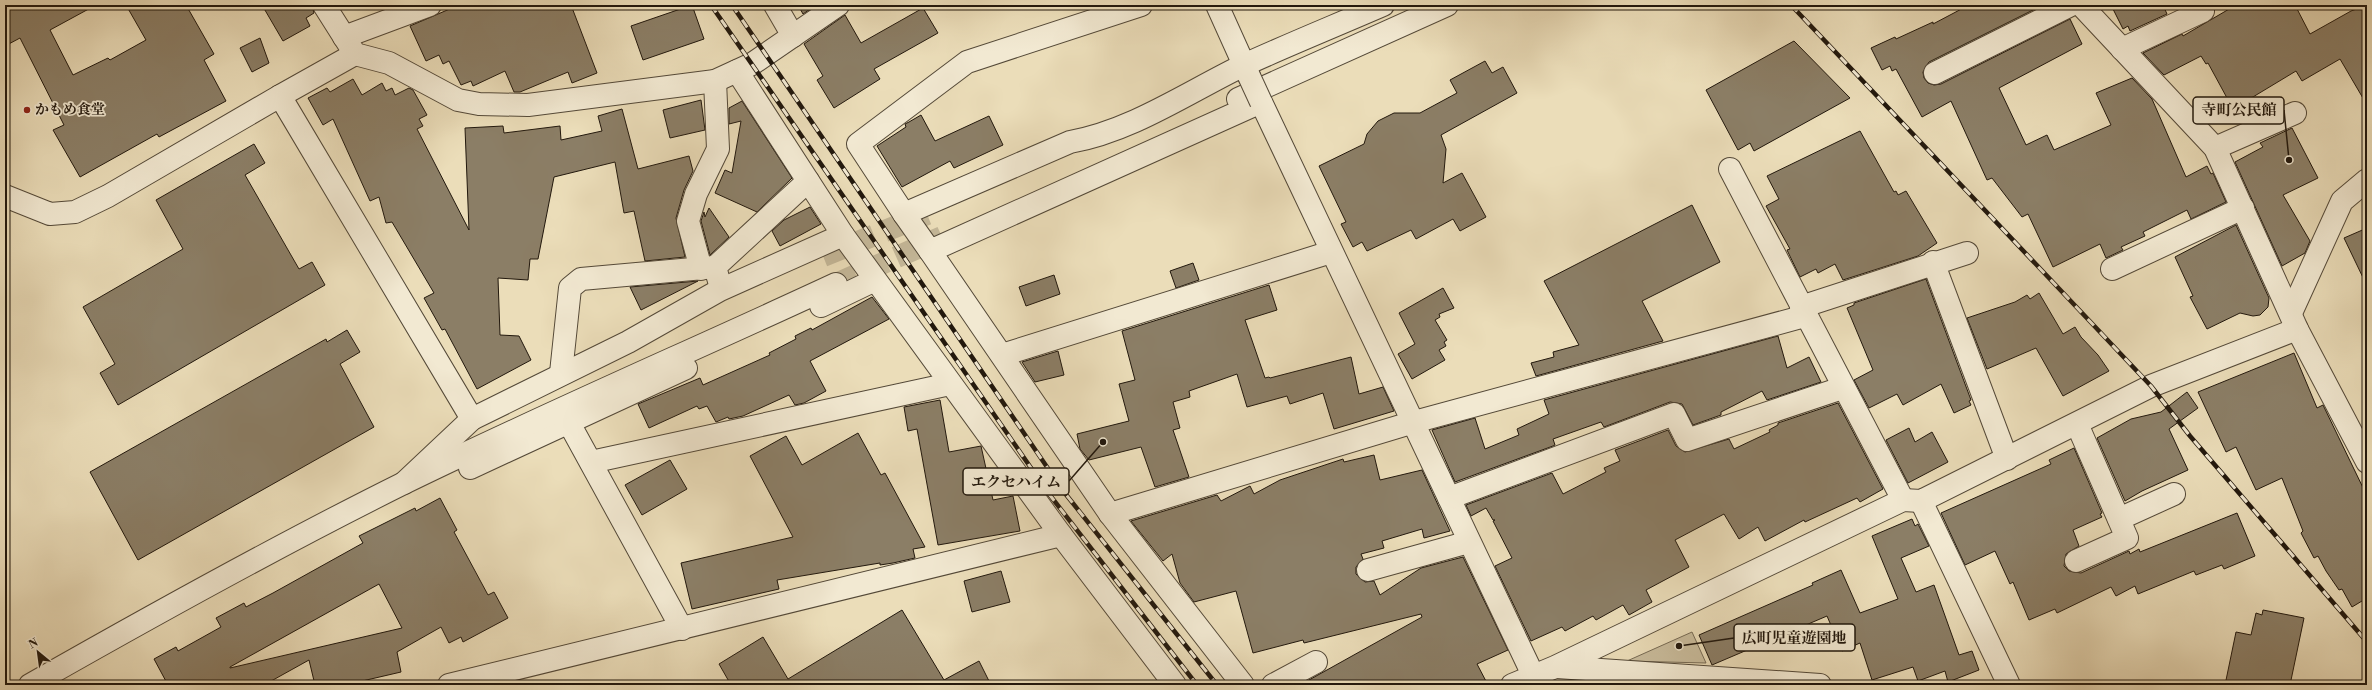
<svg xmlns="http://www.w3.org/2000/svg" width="2372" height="690" viewBox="0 0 2372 690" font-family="'Libre Bodoni','Noto Serif JP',serif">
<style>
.green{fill:#c9bc9c;stroke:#766a54}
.building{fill:#8b7e66;stroke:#22180d;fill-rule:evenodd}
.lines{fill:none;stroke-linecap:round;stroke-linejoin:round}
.minor-tunnel{stroke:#c3b697;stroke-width:22;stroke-dasharray:22 11;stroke-linecap:butt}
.minor-casing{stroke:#544938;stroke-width:24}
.minor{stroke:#f2e9d2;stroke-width:22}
.rail-casing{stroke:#22180d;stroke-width:4.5}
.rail{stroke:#f2e9d2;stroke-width:3;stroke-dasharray:9;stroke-linecap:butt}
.minor-bridge-casing{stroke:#544938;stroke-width:24;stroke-linecap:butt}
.minor-bridge{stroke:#f2e9d2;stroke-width:22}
.poi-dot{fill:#8f2418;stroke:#f2e9d2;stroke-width:1.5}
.labels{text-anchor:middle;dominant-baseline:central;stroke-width:3.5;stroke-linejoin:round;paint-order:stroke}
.poi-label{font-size:14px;font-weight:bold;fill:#22180d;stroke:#f2e9d2;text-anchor:start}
.leader{fill:none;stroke:#22180d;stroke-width:1.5}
.callout-dot{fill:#22180d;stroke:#f2e9d2;stroke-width:1.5}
.callout{fill:#f2e9d2;stroke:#22180d;stroke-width:1.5}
.callout-label{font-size:15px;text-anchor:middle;font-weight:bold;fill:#22180d}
</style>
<rect width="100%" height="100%" fill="#ebddb9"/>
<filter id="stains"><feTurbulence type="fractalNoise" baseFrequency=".005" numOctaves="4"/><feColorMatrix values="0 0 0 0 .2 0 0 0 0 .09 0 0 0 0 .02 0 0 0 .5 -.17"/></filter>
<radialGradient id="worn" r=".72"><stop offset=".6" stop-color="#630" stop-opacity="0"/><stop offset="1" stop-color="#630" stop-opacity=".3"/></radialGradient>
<polygon class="green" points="1692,632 1706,663 1627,661"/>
<g class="building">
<polygon points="5,5 96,5 50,30 73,75 108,58 110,60 146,40 126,5 186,5 214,54 204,60 226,101 159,137 157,134 80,177 53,130 64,125 20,38 5,46"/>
<polygon points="262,5 312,5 314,13 306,18 310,26 283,41"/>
<polygon points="459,5 571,5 597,73 572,83 568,72 520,92 514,92 505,71 473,86 471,81 461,85 449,61 443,64 439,55 426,61 410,26"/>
<polygon points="692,5 704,39 643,60 631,26"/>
<polygon points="798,5 816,5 803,14"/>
<polygon points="1969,5 2043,5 1929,62 1923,72 1924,78 1928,83 1934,85 1941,84 2070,19 2082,44 1999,88 2026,145 2047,135 2054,150 2111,125 2096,93 2132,78 2152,99 2186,177 2207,166 2211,174 2213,173 2226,202 2191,219 2187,210 2143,232 2145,236 2121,247 2123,250 2106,258 2100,244 2053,267 2028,214 2022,217 1992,178 1987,180 1951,101 1922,117 1896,69 1892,71 1890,66 1882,70 1871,48 1895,37 1896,39 1933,22 1933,24"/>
<polygon points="2111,5 2163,5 2167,14 2130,31 2128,26 2123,29"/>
<polygon points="2236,5 2295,5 2310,34 2351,11 2367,5 2367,105 2340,59 2302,81 2296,71 2233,109 2208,63 2206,64 2201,56 2164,75 2143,53 2182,34 2183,36"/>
<polygon points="923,8 938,33 874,69 880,79 834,108 817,80 823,76 804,44 845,15 861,43"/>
<polygon points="260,38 269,63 252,72 240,48"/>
<polygon points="1794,41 1850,98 1754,151 1750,143 1738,150 1706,90"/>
<polygon points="1485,61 1492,73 1503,67 1517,93 1441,135 1446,149 1443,183 1462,173 1486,217 1460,231 1453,219 1416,239 1411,230 1367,251 1362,242 1353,247 1341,224 1346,222 1319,166 1364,144 1367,134 1378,121 1394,113 1420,113 1457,93 1450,80"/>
<polygon points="353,79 362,95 382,83 386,91 392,88 395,95 409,88 413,90 427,115 419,119 423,126 417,129 469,230 465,128 503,126 504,133 560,126 561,140 602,131 598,116 622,109 638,169 689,156 693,171 684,190 676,218 685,257 645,261 634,211 624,213 615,162 554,177 538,259 530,259 528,280 498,278 500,335 519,336 531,360 477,389 445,329 442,330 424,298 434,293 392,222 386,223 379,197 370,201 333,119 323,125 308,98 327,88 330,92"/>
<polygon points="701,100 705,130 670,138 663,110"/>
<polygon points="742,101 792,178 757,212 715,193 725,170 732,173 741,121 729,124 729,108"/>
<polygon points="921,115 935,141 989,116 1003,145 954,168 950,161 902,187 877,146 906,127 905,124 909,122"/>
<polygon points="2292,128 2318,178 2283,195 2310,241 2305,253 2282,266 2235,162 2263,147 2260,143"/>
<polygon points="1860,131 1894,192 1896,191 1898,195 1906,191 1937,243 1918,256 1843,280 1835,264 1818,273 1816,269 1800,277 1787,250 1790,249 1766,206 1779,199 1767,176"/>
<polygon points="254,144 265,163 245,175 299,269 312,262 325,285 118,405 100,373 115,364 83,307 183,249 156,200"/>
<polygon points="1692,205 1720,262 1642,301 1663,341 1536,376 1531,363 1554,357 1553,352 1579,345 1544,281"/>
<polygon points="810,207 821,224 780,246 772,231 784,220"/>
<polygon points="709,208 729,237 710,255 701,221 704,212 705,217"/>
<polygon points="2236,225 2269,298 2268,307 2260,315 2253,316 2240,313 2207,329 2190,297 2193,296 2175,257"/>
<polygon points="2367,228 2367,286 2344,238"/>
<polygon points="1193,263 1199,280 1176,288 1170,271"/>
<polygon points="1054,275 1060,294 1026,306 1019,287"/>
<polygon points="1926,279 1971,400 1969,401 1971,405 1954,413 1941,384 1903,405 1897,394 1869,408 1854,380 1873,370 1847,308 1854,305 1854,303"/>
<polygon points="698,281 641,310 630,287"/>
<polygon points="1269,285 1277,310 1245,320 1265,378 1269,377 1270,378 1351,357 1359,394 1383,387 1394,411 1334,429 1323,393 1290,404 1287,396 1247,407 1237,374 1189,391 1190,397 1173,402 1180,428 1173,430 1189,477 1155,487 1141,447 1089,460 1080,449 1077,434 1129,421 1119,384 1135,380 1122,331"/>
<polygon points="1443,288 1454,308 1439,314 1440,317 1435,320 1447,340 1444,342 1446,346 1439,350 1445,360 1412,379 1398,354 1415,344 1399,313"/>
<polygon points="2039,293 2063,334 2075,327 2081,337 2098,355 2109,371 2063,396 2036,348 1987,369 1967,318 2015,302 2027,295 2030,299"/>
<polygon points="872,297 889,319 810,361 826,391 804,403 795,405 789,395 743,416 729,419 728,417 716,422 707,406 699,409 697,406 649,428 638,404 700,378 703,385 770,355 769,353 796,339 795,336 811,328 812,330"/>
<polygon points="347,330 360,352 340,364 374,427 138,560 90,472 326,339 327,342"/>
<polygon points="1778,336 1787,368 1809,357 1821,382 1767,400 1762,391 1721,412 1721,415 1693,425 1682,404 1670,402 1604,427 1601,422 1553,439 1555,445 1553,446 1455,482 1432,430 1475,418 1485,449 1519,435 1517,429 1549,414 1544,400"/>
<polygon points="1058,351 1064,375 1035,382 1022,362"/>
<polygon points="2294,353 2317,408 2323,405 2367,496 2367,598 2352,607 2342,589 2339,590 2326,571 2318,556 2314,558 2301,533 2303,531 2282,478 2256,490 2236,447 2226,452 2198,392"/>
<polygon points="2187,392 2198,408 2169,429 2188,470 2142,491 2125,501 2097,438 2131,419 2161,412"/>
<polygon points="940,400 949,452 981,446 993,500 1013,496 1020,531 938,545 917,429 908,431 904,407"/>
<polygon points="1838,403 1883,489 1860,502 1857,498 1805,522 1804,520 1765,541 1758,527 1739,539 1724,514 1675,540 1689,567 1646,590 1652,602 1629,615 1623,605 1596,620 1593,616 1565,631 1562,627 1531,641 1495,566 1512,558 1493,521 1495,520 1493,520 1486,508 1471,516 1466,505 1552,473 1563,494 1606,472 1604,468 1620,461 1615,450 1668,430 1676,446 1685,452 1729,439 1734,449 1770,432 1769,430 1778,425 1778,423"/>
<polygon points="1909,428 1915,442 1932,432 1948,462 1908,483 1886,440"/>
<polygon points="858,433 881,475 885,473 925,547 913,549 915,558 893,563 880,565 880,563 777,580 779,589 692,609 681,563 793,537 750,456 786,436 802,465"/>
<polygon points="2074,448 2102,513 2100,514 2102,517 2073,530 2079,546 2066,554 2064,566 2069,571 2081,573 2129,551 2130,554 2139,549 2140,552 2237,513 2255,556 2224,569 2222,565 2196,575 2194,571 2138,594 2135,586 2116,596 2111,587 2057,613 2055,609 2029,620 2013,582 2010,584 1995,551 1965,565 1941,513 2051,464 2049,460"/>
<polygon points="1374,455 1380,480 1422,470 1450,531 1424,538 1422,529 1382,541 1384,548 1361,554 1363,559 1356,567 1356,574 1365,582 1374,581 1380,595 1421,568 1463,557 1508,650 1477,664 1488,685 1300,685 1422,617 1421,614 1304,643 1303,640 1253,653 1236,591 1194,602 1180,583 1172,554 1163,561 1131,521 1217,495 1221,501 1250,486 1254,494 1280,480 1343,459 1344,462"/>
<polygon points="670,460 687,489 642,515 625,485"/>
<path d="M440,498L457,530L454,532L488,595L494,592L508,618L463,642L461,637L449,643L441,627L397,652L401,672L345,685H315L309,660L264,685H168L154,659L176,647L178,651L221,627L216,618L244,603L246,607L273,593L363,543L359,536L415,508L416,511ZM379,584L402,628L230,668V667Z"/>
<polygon points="1912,519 1915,526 1918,524 1929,546 1901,558 1916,592 1934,585 1959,655 1972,651 1979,670 1948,682 1945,671 1918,681 1913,667 1872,680 1860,643 1842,651 1827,616 1712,665 1699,635 1813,585 1812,583 1841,570 1860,613 1898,599 1872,536"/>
<polygon points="1001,571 1010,602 972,612 964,581"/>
<polygon points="902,610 944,680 979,661 991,685 731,685 719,664 763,637 788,679"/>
<polygon points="2263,610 2304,618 2290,685 2225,685 2236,632 2251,635 2256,613 2262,615"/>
</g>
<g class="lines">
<g class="minor-tunnel">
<polyline points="823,256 927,214"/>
<polyline points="836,284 942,237"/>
</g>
<defs>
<g id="minor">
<polyline points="324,5 355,54 389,63 458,100 479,104 528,105 715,81 752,64 838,5"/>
<polyline points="775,5 793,36"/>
<polyline points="1217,5 1249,76"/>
<path d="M1383,5C1337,25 1290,44 1244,65C1188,92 1132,131 1070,142L904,214L930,251L1261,102L1533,675"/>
<polyline points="2081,5 2215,148 2297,329 2367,462"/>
<polyline points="344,37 430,5"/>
<polyline points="2122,49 2203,11 2200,5"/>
<polyline points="737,71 843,235"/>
<polyline points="1935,73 2071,5"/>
<polyline points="280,96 355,54"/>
<polyline points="1238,99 1447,5"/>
<polyline points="2215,148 2295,113"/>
<polyline points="1730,169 1903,500"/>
<polyline points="5,196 50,214 75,212 108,196 280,96 472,419"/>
<polyline points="904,214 858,144 967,62 1141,5"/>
<polyline points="930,251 1110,514 1243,685"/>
<polyline points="1933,262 2007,459"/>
<polyline points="701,269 688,221 696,194 718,149 715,81"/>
<polyline points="2112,269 2243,208"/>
<polyline points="719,281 715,267 808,181"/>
<polyline points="821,306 875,280"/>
<polyline points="1801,307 1967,253"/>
<polyline points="2291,313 2342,201 2367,180"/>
<polyline points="1002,355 1331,252"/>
<polyline points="561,373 570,288 581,279 715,267"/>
<polyline points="569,423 682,629"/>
<polyline points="591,462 950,384"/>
<polyline points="470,468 686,368"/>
<polyline points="404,483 472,419 628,342 720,290 843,235 1061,535 1175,685"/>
<polyline points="1449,498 1674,414 1687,440 1842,388"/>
<polyline points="1921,501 2009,685"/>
<polyline points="1110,514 1414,422 1805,316"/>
<polyline points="2119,519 2174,494"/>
<polyline points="2076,561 2127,538 2077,424"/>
<polyline points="1368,570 1469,542"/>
<polyline points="1557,667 1820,685"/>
<path d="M30,685C153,615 277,546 404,483C547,413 692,351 836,284"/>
<polyline points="449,685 1061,535"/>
<polyline points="1273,685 1316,662"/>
<polyline points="1512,685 1555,667 1903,500 1921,501 2151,386 2297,329"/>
</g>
</defs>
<use href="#minor" class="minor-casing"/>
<use href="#minor" class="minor"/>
<defs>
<g id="rail">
<polyline points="711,5 1049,494 1197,685"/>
<polyline points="732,5 1064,492 1217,685"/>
<polyline points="1791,5 2151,386 2190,436 2367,642"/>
</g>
</defs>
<use href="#rail" class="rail-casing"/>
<use href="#rail" class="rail"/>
<defs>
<polyline id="minor-bridge" points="1249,76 1261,102"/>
</defs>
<use href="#minor-bridge" class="minor-bridge-casing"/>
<use href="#minor-bridge" class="minor-bridge"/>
</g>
<circle class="poi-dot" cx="27" cy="110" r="4"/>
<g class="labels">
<g class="poi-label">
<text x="35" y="110">かもめ食堂</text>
</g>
</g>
<path class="leader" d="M2289 160L2284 110M1103 442L1069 481M1679 646L1734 638"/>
<g class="callout-dot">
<circle cx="2289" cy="160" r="4"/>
<circle cx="1103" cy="442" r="4"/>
<circle cx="1679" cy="646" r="4"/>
</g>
<g class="callout">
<rect x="2193" y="97" width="91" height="27" rx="4"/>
<rect x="963" y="468" width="106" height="27" rx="4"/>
<rect x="1734" y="624" width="121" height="27" rx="4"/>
</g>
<g class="callout-label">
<text x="2239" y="115">寺町公民館</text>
<text x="1016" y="487">エクセハイム</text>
<text x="1794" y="643">広町児童遊園地</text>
</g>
<rect width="2372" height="690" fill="none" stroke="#ebddb9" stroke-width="20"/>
<rect x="6" y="6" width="2360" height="678" fill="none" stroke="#22180d" stroke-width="2"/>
<rect x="10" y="10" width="2352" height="670" fill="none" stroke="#22180d"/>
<g transform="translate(38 652) rotate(331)" stroke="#f2e9d2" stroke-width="3" paint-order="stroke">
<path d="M0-3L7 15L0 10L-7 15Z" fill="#22180d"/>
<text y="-6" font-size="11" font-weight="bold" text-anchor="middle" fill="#22180d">N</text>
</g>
<rect width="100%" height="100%" filter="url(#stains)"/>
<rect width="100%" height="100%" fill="url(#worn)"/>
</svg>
